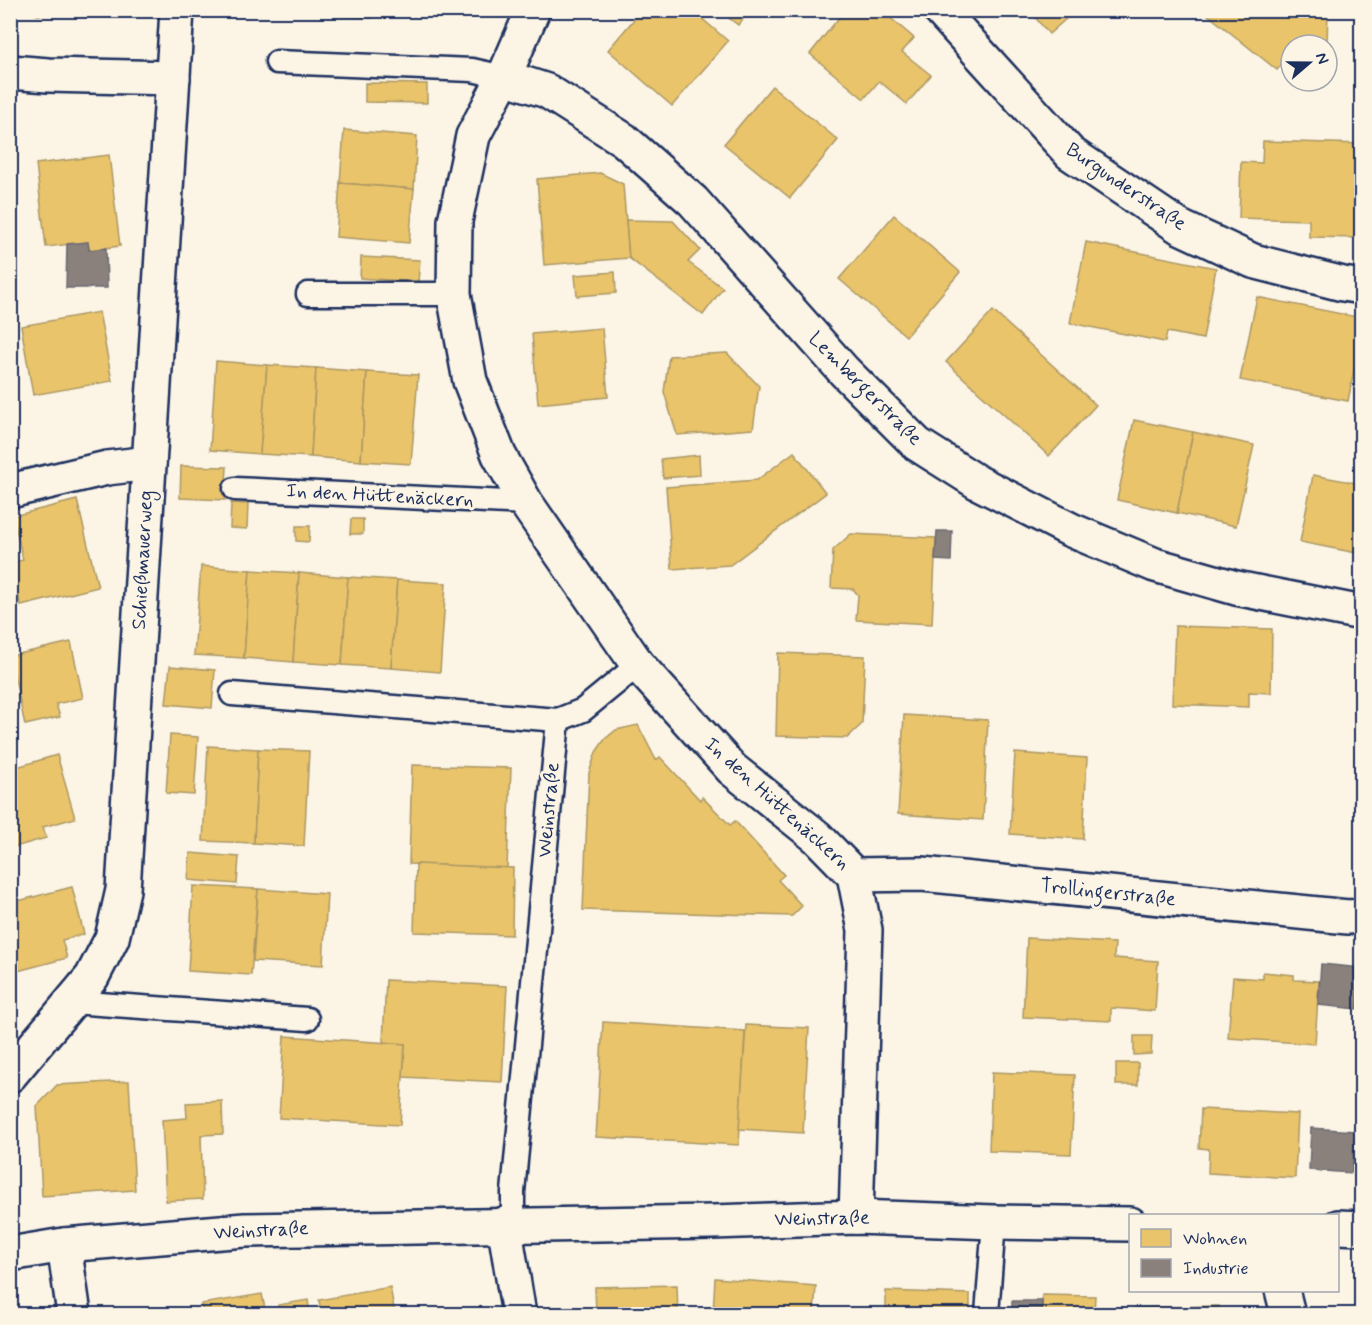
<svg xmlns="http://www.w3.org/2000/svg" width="1372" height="1325" viewBox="0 0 1372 1325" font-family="Mynerve,sans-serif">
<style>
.homes{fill:#e9c46a;stroke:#ab9766;stroke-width:1.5}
.industry{fill:#8a817c;stroke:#696873;stroke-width:1.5}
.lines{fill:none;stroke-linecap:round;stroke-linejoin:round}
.service-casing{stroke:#1b2f5e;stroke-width:27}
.minor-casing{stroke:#1b2f5e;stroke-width:38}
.service{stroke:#fcf5e5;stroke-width:22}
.minor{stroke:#fcf5e5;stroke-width:33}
.labels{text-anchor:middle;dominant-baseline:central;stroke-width:6;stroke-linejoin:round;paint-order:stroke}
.street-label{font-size:20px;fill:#1b2f5e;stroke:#fcf5e5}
</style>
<rect width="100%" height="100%" fill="#fcf5e5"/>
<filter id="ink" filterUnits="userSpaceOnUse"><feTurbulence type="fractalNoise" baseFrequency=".0167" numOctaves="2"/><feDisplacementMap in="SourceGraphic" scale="12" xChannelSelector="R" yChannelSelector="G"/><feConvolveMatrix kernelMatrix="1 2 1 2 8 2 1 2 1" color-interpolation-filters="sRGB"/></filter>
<g filter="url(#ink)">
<g class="homes">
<polygon points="36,10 82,10 37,15"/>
<polygon points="334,10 373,10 372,18 334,16"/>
<polygon points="373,10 411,10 411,15 373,13"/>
<polygon points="642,10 692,10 728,41 672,106 608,50"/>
<polygon points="729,10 750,10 750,11 738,25 725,15"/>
<polygon points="845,10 881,10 914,38 902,52 931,75 907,104 879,81 864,99 810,54"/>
<polygon points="1029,10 1076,10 1049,34"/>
<polygon points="1202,10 1328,10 1327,45 1291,45 1291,54 1277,70"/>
<polygon points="365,83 427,84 427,103 365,102"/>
<polygon points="772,86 838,140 790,198 724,144"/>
<polygon points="344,130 417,136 414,189 340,183"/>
<polygon points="1263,141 1362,144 1362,238 1309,237 1309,220 1239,218 1241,162 1262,163"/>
<polygon points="109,155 120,246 89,250 88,242 46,247 36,164"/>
<polygon points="600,173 623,184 629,258 544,265 537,179"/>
<polygon points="340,183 414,189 409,243 336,237"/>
<polygon points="894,215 960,272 906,336 839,279"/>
<polygon points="626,220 673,221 700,250 688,262 723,288 703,315 629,258"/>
<polygon points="1086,242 1216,268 1203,339 1167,332 1165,342 1070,323"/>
<polygon points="361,257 420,260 418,282 360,278"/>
<polygon points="615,272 616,293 577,296 575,275"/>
<polygon points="1257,297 1362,318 1362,330 1348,401 1240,380"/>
<polygon points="993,311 1096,405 1049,456 946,362"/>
<polygon points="99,312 112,381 33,395 21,326"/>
<polygon points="602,328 608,397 538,404 532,334"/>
<polygon points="727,353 759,386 753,429 677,435 664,392 669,356"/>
<polygon points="216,361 267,365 260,454 210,450"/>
<polygon points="267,365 316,368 311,457 260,454"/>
<polygon points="316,368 367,372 361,461 311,457"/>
<polygon points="367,372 418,375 411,464 361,461"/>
<polygon points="1134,420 1193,432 1177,513 1117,500"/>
<polygon points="1193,432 1254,445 1236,526 1177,513"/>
<polygon points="794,452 826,493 730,565 672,569 666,487 757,480"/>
<polygon points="699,455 700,475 663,478 661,459"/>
<polygon points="181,466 227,467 225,500 180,498"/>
<polygon points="1313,475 1362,484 1362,554 1300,542"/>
<polygon points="77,500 98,587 21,606 10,563 23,560 13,516"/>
<polygon points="231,503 248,504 247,529 230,528"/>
<polygon points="351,519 363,519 363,534 350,534"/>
<polygon points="296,526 310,526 309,542 296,541"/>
<polygon points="851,534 936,538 932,624 856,620 858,595 853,589 831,588 833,550"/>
<polygon points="201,566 250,570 244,658 194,655"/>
<polygon points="250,570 299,573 293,662 244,658"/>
<polygon points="299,573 348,577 342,665 293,662"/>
<polygon points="348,577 397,580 391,668 342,665"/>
<polygon points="397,580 446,583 440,672 391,668"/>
<polygon points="1175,626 1272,629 1271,693 1249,692 1249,707 1172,704"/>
<polygon points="71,642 83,698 56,704 60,717 25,725 10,656"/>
<polygon points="778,653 865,656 862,724 847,738 776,736"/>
<polygon points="170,666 215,670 212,708 166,704"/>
<polygon points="904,715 988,720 983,820 898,814"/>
<polygon points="638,725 656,760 660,757 700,800 702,797 730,825 735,821 784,875 778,880 802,906 792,916 583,910 589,773 596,752 605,739 616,730"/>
<polygon points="170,735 198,737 194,795 166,793"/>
<polygon points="208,746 258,749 254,843 203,841"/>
<polygon points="258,749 309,751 304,846 254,843"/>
<polygon points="1015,753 1087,758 1083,839 1010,834"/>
<polygon points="57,755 75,818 43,827 46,838 11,848 10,769"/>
<polygon points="412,765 511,768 507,868 409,864"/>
<polygon points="190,853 239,857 237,884 188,880"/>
<polygon points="416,864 513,868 512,935 414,932"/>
<polygon points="193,886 258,889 251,975 188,971"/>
<polygon points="72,887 84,934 62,940 67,958 10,973 10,903"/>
<polygon points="258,889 327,894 323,965 253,961"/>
<polygon points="1027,938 1115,943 1114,958 1158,961 1155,1011 1111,1008 1111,1021 1023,1017"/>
<polygon points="1263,972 1294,975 1294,980 1319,981 1315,1044 1228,1038 1233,977 1263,979"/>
<polygon points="386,980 507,986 502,1082 403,1077 405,1044 383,1042"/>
<polygon points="603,1022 745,1031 739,1145 596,1137"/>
<polygon points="746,1025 809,1028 803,1133 739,1129"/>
<polygon points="284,1036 405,1044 400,1125 279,1118"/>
<polygon points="1134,1036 1152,1036 1151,1054 1134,1055"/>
<rect x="1116" y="1063" width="22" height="22"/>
<polygon points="992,1072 1075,1075 1071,1154 989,1151"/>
<polygon points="129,1081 135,1190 42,1196 37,1106 57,1085"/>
<polygon points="222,1101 223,1134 201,1135 203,1199 166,1201 162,1120 187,1118 186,1103"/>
<polygon points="1201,1109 1298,1114 1295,1178 1208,1173 1209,1149 1199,1148"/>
<polygon points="715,1278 816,1286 814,1314 713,1314"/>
<polygon points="677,1285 678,1314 596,1314 595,1287"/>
<polygon points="390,1287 395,1314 321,1314 319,1300"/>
<polygon points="886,1291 970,1294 970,1314 886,1314"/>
<polygon points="262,1294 266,1314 203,1314 201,1304"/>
<polygon points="1042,1295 1095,1296 1094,1314 1042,1314"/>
<polygon points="308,1300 310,1314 280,1314 278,1305"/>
<polygon points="1219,1306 1220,1314 1135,1314 1135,1308"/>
</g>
<g class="industry">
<polygon points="88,242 89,250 106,248 107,288 66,288 67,244"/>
<polygon points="1362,360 1362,387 1356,386"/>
<polygon points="937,531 952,531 951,561 935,560"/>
<polygon points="1321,964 1361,968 1358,1009 1318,1005"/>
<polygon points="1311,1128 1355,1131 1352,1173 1309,1170"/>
<rect x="1012" y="1301" width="30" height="13"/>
</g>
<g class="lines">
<defs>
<g id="service">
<polyline points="277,62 472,70 504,77"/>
<polyline points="308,294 454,294"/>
<polyline points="235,489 526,503"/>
<polyline points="232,694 558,720 583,710 638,665"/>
<polyline points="72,1002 307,1019"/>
<polyline points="513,1224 513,1192 558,720"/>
<polyline points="987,1314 994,1222"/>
</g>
<g id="minor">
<polyline points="533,10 504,77 473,136 455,221 454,294 470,381 499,455 526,503 638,665 732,769 817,837 854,875 865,930 856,1217"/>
<polyline points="940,10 1070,153 1180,227 1253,261 1343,284 1362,287"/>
<polyline points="10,72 48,75 173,78"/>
<polyline points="504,77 547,91 624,140 693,201 844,371 917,444 977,482 1071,530 1155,565 1236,588 1362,613"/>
<polyline points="10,491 107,468 149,463"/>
<polyline points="854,875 922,874 1348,917 1362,916"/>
<polyline points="10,1075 92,977 112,938 123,890 177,10"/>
<polyline points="504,1224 519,1314"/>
<polyline points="1338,1227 1362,1228"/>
<polyline points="64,1245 74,1314"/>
<polyline points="10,1254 64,1245 245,1230 713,1222 856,1217 994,1222 1130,1224"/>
<polyline points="1282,1290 1288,1314"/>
</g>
</defs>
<use href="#service" class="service-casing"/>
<use href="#minor" class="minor-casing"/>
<use href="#service" class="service"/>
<use href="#minor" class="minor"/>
</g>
</g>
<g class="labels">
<g class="street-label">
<text transform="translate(1126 187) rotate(34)">Burgunderstraße</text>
<text transform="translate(865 389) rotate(45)">Lembergerstraße</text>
<text transform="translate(380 496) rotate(3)">In den Hüttenäckern</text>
<text transform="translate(143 560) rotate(-87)">Schießmauerweg</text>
<text transform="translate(777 804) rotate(42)">In den Hüttenäckern</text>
<text transform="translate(549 810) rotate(-85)">Weinstraße</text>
<text transform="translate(1108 893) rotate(6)">Trollingerstraße</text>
<text transform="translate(822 1219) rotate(-1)">Weinstraße</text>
<text transform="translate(261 1231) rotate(-3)">Weinstraße</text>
</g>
</g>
<rect width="1372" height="1325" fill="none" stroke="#fcf5e5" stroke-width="36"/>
<rect x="18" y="18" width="1336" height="1289" fill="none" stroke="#1b2f5e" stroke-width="2" filter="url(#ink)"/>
<rect x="1129" y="1214" width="210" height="78" fill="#fcf5e5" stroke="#a2a6af" stroke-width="1.5"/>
<rect x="1141" y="1229" width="30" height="18" fill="#e9c46a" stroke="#a2a6af" stroke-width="1.5"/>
<text x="1183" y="1244" font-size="18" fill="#1b2f5e">Wohnen</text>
<rect x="1141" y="1259" width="30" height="18" fill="#8a817c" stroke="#a2a6af" stroke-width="1.5"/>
<text x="1183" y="1274" font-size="18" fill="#1b2f5e">Industrie</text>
<g transform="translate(1309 63) rotate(70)"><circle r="28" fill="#fcf5e5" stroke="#a2a6af" stroke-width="1.5"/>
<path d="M0-4.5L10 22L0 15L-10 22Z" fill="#1b2f5e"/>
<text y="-9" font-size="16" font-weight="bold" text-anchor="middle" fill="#1b2f5e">N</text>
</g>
</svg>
